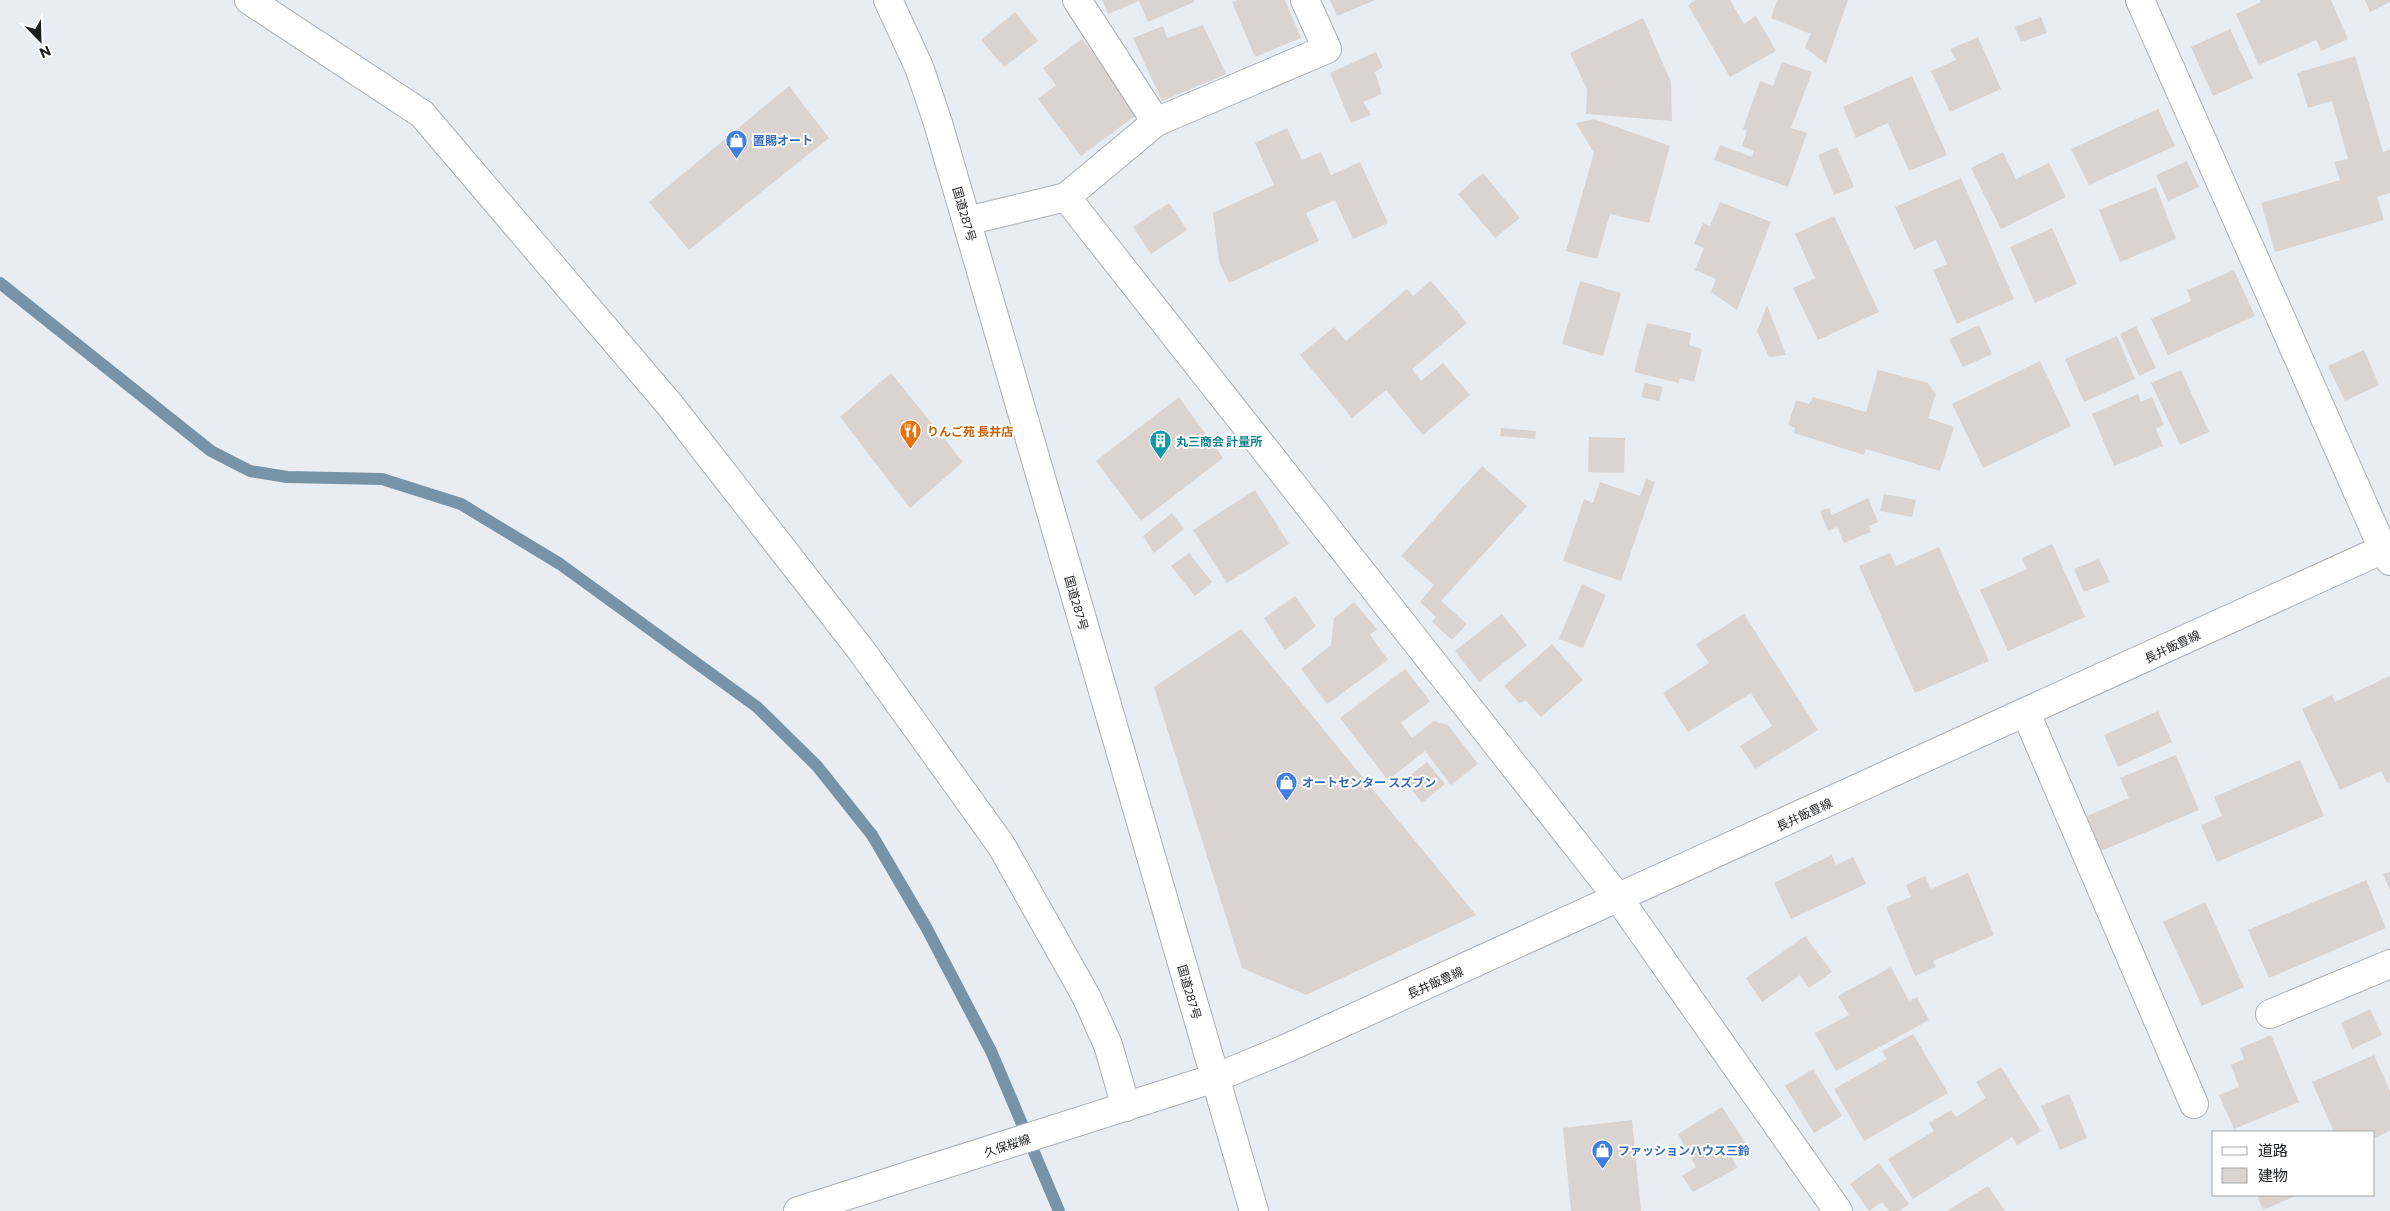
<svg xmlns="http://www.w3.org/2000/svg" width="2390" height="1211" viewBox="0 0 2390 1211" font-family="Commissioner,'Noto Sans JP',sans-serif">
<style>
.lines{fill:none;stroke-linecap:round;stroke-linejoin:round}
.stream{stroke:#7693a8;stroke-width:12}
.building{fill:#dbd3d0}
.minor-casing{stroke:#aaafb5;stroke-width:30}
.major-casing{stroke:#aaafb5;stroke-width:30}
.highway-casing{stroke:#aaafb5;stroke-width:30}
.minor{stroke:#fff;stroke-width:28}
.major{stroke:#fff;stroke-width:28}
.highway{stroke:#fff;stroke-width:28}
.labels{text-anchor:middle;dominant-baseline:central;stroke-width:4;stroke-linejoin:round;paint-order:stroke}
.shop-label{font-size:12px;font-weight:bold;fill:#366cbe;stroke:#fff;text-anchor:start}
.street-label{font-size:12px;fill:#1b1d1f;stroke:#fff}
.food-label{font-size:12px;font-weight:bold;fill:#c56008;stroke:#fff;text-anchor:start}
.culture-label{font-size:12px;font-weight:bold;fill:#0d838f;stroke:#fff;text-anchor:start}
</style>
<rect width="100%" height="100%" fill="#e8edf3"/>
<g class="lines">
<polyline class="stream" points="0,283 211,451 250,471 287,477 382,479 461,504 560,564 757,707 817,766 872,835 926,927 991,1051 1059,1211"/>
</g>
<g class="building">
<polygon points="1102,0 1194,0 1194,2 1148,22 1139,1 1108,14"/>
<polygon points="1238,0 1285,0 1301,38 1255,57 1232,2"/>
<polygon points="1330,0 1375,0 1337,16"/>
<polygon points="1696,0 1730,0 1744,24 1756,16 1776,51 1730,77 1688,5"/>
<polygon points="1777,0 1848,0 1826,64 1805,47 1811,34 1771,18"/>
<polygon points="2260,0 2331,0 2348,39 2321,51 2316,40 2259,65 2236,14 2261,2"/>
<polygon points="2365,0 2390,0 2390,2 2370,12"/>
<polygon points="1015,12 1038,41 1004,67 981,40"/>
<polygon points="2041,17 2047,33 2021,42 2015,27"/>
<polygon points="1643,18 1671,82 1672,121 1586,114 1587,89 1570,53"/>
<polygon points="1203,25 1226,74 1162,101 1133,38 1163,26 1167,38"/>
<polygon points="2230,29 2253,78 2213,96 2191,47"/>
<polygon points="1978,37 2001,89 1950,112 1931,71 1956,60 1950,49"/>
<polygon points="1082,39 1139,113 1081,156 1038,99 1056,85 1043,68"/>
<polygon points="1376,52 1383,67 1375,72 1382,94 1363,102 1371,115 1351,123 1330,73"/>
<polygon points="2355,56 2383,152 2390,150 2390,193 2377,197 2384,220 2275,252 2261,203 2340,180 2334,162 2348,159 2332,101 2308,108 2297,73"/>
<polygon points="1782,62 1812,72 1791,128 1807,133 1788,187 1714,160 1720,145 1752,157 1754,151 1742,146 1747,131 1743,129 1760,81 1773,86"/>
<polygon points="1912,76 1947,155 1909,171 1888,123 1856,138 1843,107"/>
<polygon points="789,86 829,138 689,250 649,202"/>
<polygon points="2158,109 2175,146 2089,185 2071,149"/>
<polygon points="1594,119 1670,146 1649,223 1610,214 1597,259 1566,251 1594,153 1576,123"/>
<polygon points="1287,128 1302,160 1321,152 1331,175 1360,162 1388,223 1353,239 1335,200 1306,213 1319,241 1229,283 1219,262 1213,213 1274,185 1255,143"/>
<polygon points="1837,147 1854,187 1834,195 1818,155"/>
<polygon points="2003,152 2016,179 2049,163 2066,197 2001,229 1971,168"/>
<polygon points="2187,161 2199,187 2168,201 2156,175"/>
<polygon points="1483,173 1520,218 1495,238 1458,194"/>
<polygon points="1961,178 2014,299 1957,324 1933,270 1947,264 1936,240 1914,250 1895,207"/>
<polygon points="2156,187 2176,239 2120,262 2099,210"/>
<polygon points="1720,202 1771,222 1737,310 1711,292 1716,279 1695,270 1704,248 1694,244 1703,223 1710,226"/>
<polygon points="1169,203 1187,230 1151,254 1133,227"/>
<polygon points="1834,216 1879,312 1818,340 1793,288 1815,278 1795,234"/>
<polygon points="2052,228 2077,284 2035,303 2010,247"/>
<polygon points="2234,270 2255,316 2168,355 2151,319 2191,301 2187,290"/>
<polygon points="1431,281 1467,323 1412,369 1421,381 1443,363 1470,395 1423,435 1386,390 1352,418 1300,355 1334,327 1346,341 1407,289 1413,296"/>
<polygon points="1580,281 1621,293 1603,356 1562,344"/>
<polygon points="1767,305 1786,355 1769,357 1757,331"/>
<polygon points="1647,323 1691,333 1689,345 1702,349 1694,382 1680,378 1679,383 1634,372"/>
<polygon points="1979,325 1992,354 1963,367 1949,339"/>
<polygon points="2136,326 2156,368 2139,376 2120,334"/>
<polygon points="2117,336 2135,379 2084,402 2065,359"/>
<polygon points="2364,350 2379,385 2345,401 2328,366"/>
<polygon points="2040,361 2071,426 1983,468 1952,404"/>
<polygon points="1878,370 1928,383 1936,394 1928,418 1954,427 1940,471 1866,449 1864,455 1794,433 1795,428 1788,425 1796,400 1809,404 1813,397 1866,412"/>
<polygon points="2181,370 2209,432 2180,445 2151,383"/>
<polygon points="891,373 963,462 910,508 840,417"/>
<polygon points="1645,383 1663,387 1659,401 1641,397"/>
<polygon points="2138,394 2141,402 2152,397 2164,425 2156,429 2163,446 2114,466 2092,414"/>
<polygon points="1179,397 1223,458 1141,521 1096,461"/>
<polygon points="1501,428 1536,431 1535,439 1500,436"/>
<polygon points="1589,437 1625,438 1624,473 1588,472"/>
<polygon points="1482,466 1527,506 1441,601 1467,624 1452,640 1432,622 1436,617 1420,602 1434,585 1401,556"/>
<polygon points="1646,479 1655,482 1621,581 1563,561 1584,499 1593,503 1600,482 1640,496"/>
<polygon points="1255,490 1289,544 1227,583 1193,530"/>
<polygon points="1884,494 1916,500 1912,517 1880,511"/>
<polygon points="1868,498 1878,522 1869,526 1871,532 1844,543 1837,527 1828,531 1820,511 1829,508 1832,515"/>
<polygon points="1172,513 1184,529 1154,553 1143,536"/>
<polygon points="2052,544 2085,617 2008,651 1980,590 2027,569 2022,558"/>
<polygon points="1939,547 1989,661 1915,693 1859,566 1890,553 1896,566"/>
<polygon points="1189,553 1212,582 1195,596 1171,566"/>
<polygon points="2099,559 2110,582 2084,592 2074,569"/>
<polygon points="1582,584 1606,595 1583,648 1559,639"/>
<polygon points="1295,596 1316,626 1285,650 1264,618"/>
<polygon points="1354,602 1377,629 1370,635 1388,660 1327,704 1301,669 1331,645 1334,618"/>
<polygon points="1502,614 1527,645 1479,682 1455,651"/>
<polygon points="1744,614 1818,730 1755,769 1740,746 1772,726 1751,693 1688,732 1663,693 1709,663 1696,644"/>
<polygon points="1241,629 1476,915 1306,995 1242,968 1154,687"/>
<polygon points="1552,644 1583,680 1541,717 1526,701 1519,703 1504,686"/>
<polygon points="1405,669 1430,701 1401,723 1412,738 1434,721 1448,725 1478,764 1451,785 1425,751 1388,780 1340,718"/>
<polygon points="2390,676 2390,782 2387,783 2381,771 2340,790 2302,709 2332,695 2335,702"/>
<polygon points="2158,711 2172,742 2118,767 2104,735"/>
<polygon points="2176,755 2199,810 2101,851 2087,816 2129,798 2120,778"/>
<polygon points="2300,760 2324,816 2217,862 2201,825 2222,816 2214,797"/>
<polygon points="1427,762 1445,784 1422,803 1404,780"/>
<polygon points="1832,855 1836,865 1853,857 1866,884 1791,919 1774,883"/>
<polygon points="2390,872 2390,890 2383,874"/>
<polygon points="1968,873 1994,935 1933,961 1936,967 1915,976 1886,907 1911,897 1906,885 1925,876 1931,889"/>
<polygon points="2366,880 2386,928 2269,978 2248,930"/>
<polygon points="2205,902 2244,987 2202,1006 2163,922"/>
<polygon points="1805,936 1832,972 1809,988 1800,975 1762,1002 1746,978"/>
<polygon points="1891,967 1909,1001 1917,997 1929,1020 1836,1071 1815,1033 1849,1015 1838,996"/>
<polygon points="2370,1009 2382,1035 2352,1049 2341,1023"/>
<polygon points="1913,1034 1948,1093 1864,1141 1834,1089 1887,1059 1882,1051"/>
<polygon points="2271,1035 2299,1102 2234,1129 2219,1095 2239,1087 2231,1065 2244,1059 2240,1048"/>
<polygon points="2374,1055 2390,1091 2390,1131 2374,1138 2374,1132 2334,1132 2312,1082"/>
<polygon points="2001,1067 2041,1131 2017,1145 2012,1137 1913,1199 1888,1159 1934,1131 1929,1123 1951,1110 1956,1117 1986,1098 1976,1082"/>
<polygon points="1813,1069 1842,1116 1814,1133 1785,1086"/>
<polygon points="2069,1094 2087,1138 2060,1150 2041,1106"/>
<polygon points="1722,1107 1746,1144 1731,1155 1737,1168 1693,1192 1682,1176 1696,1167 1678,1134"/>
<polygon points="1632,1120 1641,1211 1571,1211 1563,1128"/>
<polygon points="1879,1163 1909,1204 1900,1211 1889,1211 1882,1202 1869,1211 1850,1184"/>
<polygon points="1988,1186 2005,1211 1947,1211"/>
<polygon points="2257,1195 2298,1195 2263,1210"/>
</g>
<g class="lines">
<defs>
<g id="minor">
<polyline points="249,0 422,114 670,405 861,650 1001,845 1086,996 1108,1045 1126,1107"/>
<polyline points="1077,0 1156,122"/>
<polyline points="2140,0 2383,549 2390,561"/>
<polyline points="1066,197 1156,122 1327,49 1305,0"/>
<polyline points="967,221 1066,197 1619,899 1838,1211"/>
<polyline points="2026,713 2194,1104"/>
<polyline points="2270,1014 2390,964"/>
</g>
<polyline id="major" points="798,1211 1215,1078 1285,1049 2390,546"/>
<polyline id="highway" points="888,0 919,67 938,123 1254,1211"/>
</defs>
<use href="#minor" class="minor-casing"/>
<use href="#major" class="major-casing"/>
<use href="#highway" class="highway-casing"/>
<use href="#minor" class="minor"/>
<use href="#major" class="major"/>
<use href="#highway" class="highway"/>
</g>
<defs>
<symbol id="shop-pin" viewBox="-11 -11 22 30"><path d="M0 17L-7.5 6A9.5 9.5 0 1 1 7.5 6Z" fill="#3f7fe0" stroke="#fff"/><path d="M-5-2.5h2.3a2.7 3.5 0 0 1 5.4 0H5L5.5 6h-11ZM-1.5-2.5h3a1.5 2.3 0 0 0-3 0Z" fill="#fff"/></symbol>
<symbol id="restaurant-pin" viewBox="-11 -11 22 30"><path d="M0 17L-7.5 6A9.5 9.5 0 1 1 7.5 6Z" fill="#e8710a" stroke="#fff"/><path d="M-5-6h1v4h1v-4h1v4h1v-4h1v5L-1.5 .5V6h-2V.5L-5-1ZM5-6V6H3V1.5H1.5Q1.5-4 5-6Z" fill="#fff"/></symbol>
<symbol id="building-pin" viewBox="-11 -11 22 30"><path d="M0 17L-7.5 6A9.5 9.5 0 1 1 7.5 6Z" fill="#0f9aa8" stroke="#fff"/><path d="M-4-6H4V6H1V3H-1V6H-4ZM-2.5-4.3h1.7v1.8h-1.7ZM.8-4.3h1.7v1.8H.8ZM-2.5-1h1.7V.8h-1.7ZM.8-1h1.7V.8H.8Z" fill="#fff"/></symbol>
</defs>
<g fill-rule="evenodd">
<use href="#shop-pin" x="724" y="128" width="25" height="34"/>
<use href="#restaurant-pin" x="898" y="418" width="25" height="34"/>
<use href="#building-pin" x="1148" y="428" width="25" height="34"/>
<use href="#shop-pin" x="1274" y="770" width="25" height="34"/>
<use href="#shop-pin" x="1590" y="1138" width="25" height="34"/>
</g>
<g class="labels">
<g class="shop-label">
<text x="753" y="140">置賜オート</text>
<text x="1302" y="782">オートセンター スズブン</text>
<text x="1618" y="1150">ファッションハウス三鈴</text>
</g>
<g class="street-label">
<text transform="translate(965 214) rotate(74)">国道287号</text>
<text transform="translate(1077 603) rotate(74)">国道287号</text>
<text transform="translate(2172 646) rotate(-25)">長井飯豊線</text>
<text transform="translate(1804 814) rotate(-25)">長井飯豊線</text>
<text transform="translate(1435 982) rotate(-24)">長井飯豊線</text>
<text transform="translate(1190 992) rotate(74)">国道287号</text>
<text transform="translate(1007 1145) rotate(-18)">久保桜線</text>
</g>
<g class="food-label">
<text x="927" y="431">りんご苑 長井店</text>
</g>
<g class="culture-label">
<text x="1176" y="441">丸三商会 計量所</text>
</g>
</g>
<rect x="2212" y="1131" width="162" height="65" fill="#ffffff" stroke="#a4a5a5"/>
<rect x="2222" y="1147" width="25" height="8" fill="#ffffff" stroke="#a4a5a5"/>
<text x="2258" y="1156" font-size="15" fill="#1b1d1f">道路</text>
<rect x="2222" y="1168" width="25" height="15" fill="#dbd3d0" stroke="#a4a5a5"/>
<text x="2258" y="1181" font-size="15" fill="#1b1d1f">建物</text>
<g transform="translate(40 40) rotate(157)" stroke="#ffffff" stroke-width="4" paint-order="stroke">
<path d="M0-4L9 19L0 12L-9 19Z" fill="#1b1d1f"/>
<text y="-8" font-size="14" font-weight="bold" text-anchor="middle" fill="#1b1d1f">N</text>
</g>
</svg>
